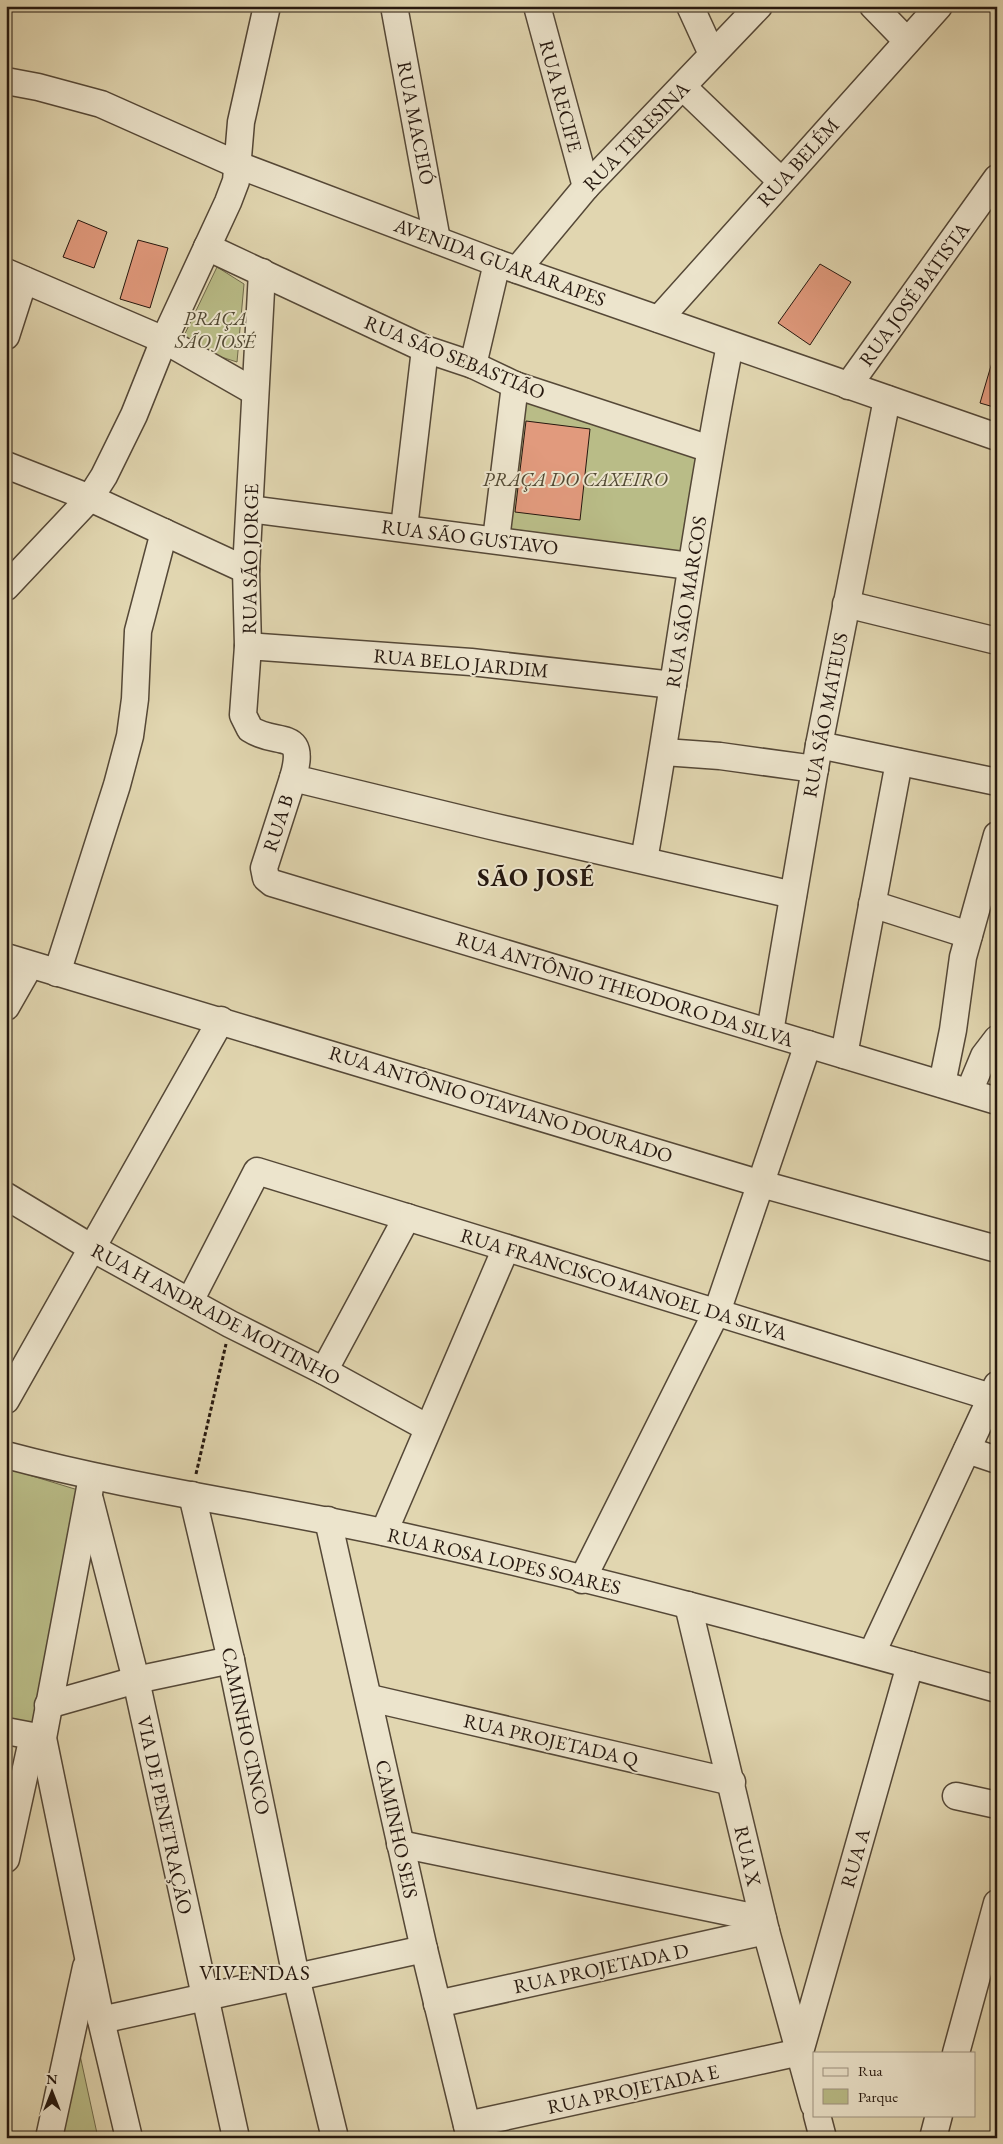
<svg xmlns="http://www.w3.org/2000/svg" width="1003" height="2144" viewBox="0 0 1003 2144" font-family="'EB Garamond',serif">
<style>
.green{fill:#b9bc87;stroke:#706a4b}
.building{fill:#e19a7d;stroke:#26180f}
.lines{fill:none;stroke-linecap:round;stroke-linejoin:round}
.minor-casing{stroke:#554837;stroke-width:29}
.path{stroke:#26180f;stroke-width:3;stroke-dasharray:4 2.5;stroke-linecap:butt}
.minor{stroke:#ece4cc;stroke-width:26}
.labels{text-anchor:middle;dominant-baseline:central;stroke-width:4;stroke-linejoin:round;paint-order:stroke}
.street-label{font-size:20px;fill:#26180f;stroke:#ece4cc}
.park-label{font-size:20px;font-style:italic;fill:#524933;stroke:#ece4cc}
.neighbourhood-label{font-size:21px;letter-spacing:1px;fill:#26180f;stroke:#ece4cc}
.district-label{font-size:25px;font-weight:bold;letter-spacing:1px;fill:#26180f;stroke:#ece4cc}
</style>
<rect width="100%" height="100%" fill="#e1d6b0"/>
<filter id="stains"><feTurbulence type="fractalNoise" baseFrequency=".004" numOctaves="4"/><feColorMatrix values="0 0 0 0 .2 0 0 0 0 .09 0 0 0 0 .02 0 0 0 .5 -.17"/></filter>
<radialGradient id="worn" r=".72"><stop offset=".6" stop-color="#630" stop-opacity="0"/><stop offset="1" stop-color="#630" stop-opacity=".3"/></radialGradient>
<g class="green">
<polygon points="217,267 244,284 237,362 180,344"/>
<polygon points="519,390 706,451 688,562 500,536"/>
<polygon points="6,1468 78,1490 34,1723 6,1717"/>
<polygon points="73,2023 98,2138 54,2138"/>
</g>
<g class="building">
<polygon points="78,220 107,232 94,268 63,257"/>
<polygon points="138,240 168,248 150,308 120,299"/>
<polygon points="820,264 851,282 810,345 778,323"/>
<polygon points="993,359 997,360 997,408 980,403"/>
<polygon points="526,421 590,429 580,520 515,512"/>
</g>
<g class="lines">
<defs>
<g id="minor">
<polyline points="394,6 437,240"/>
<polyline points="537,6 586,187"/>
<polyline points="690,6 712,54"/>
<polyline points="873,6 907,41"/>
<polyline points="6,81 38,87 101,104 238,165 497,263 997,437"/>
<polyline points="683,87 781,181"/>
<polyline points="207,247 425,349 473,365 515,385 710,449"/>
<polyline points="517,270 586,187 759,6"/>
<polyline points="6,272 164,340 255,392"/>
<path d="M262,272L246,570L248,646L243,715L250,729C277,747 308,727 293,778L491,826L793,895"/>
<polyline points="659,319 939,6"/>
<polyline points="6,336 24,280"/>
<polyline points="473,365 497,263"/>
<polyline points="848,386 997,178"/>
<polyline points="6,465 90,498 246,570"/>
<polyline points="250,509 690,566"/>
<polyline points="404,528 425,349"/>
<polyline points="496,540 515,385"/>
<polyline points="6,587 90,498 104,476 134,415 164,340 228,202 236,181 241,122 267,6"/>
<polyline points="846,604 997,641"/>
<polyline points="248,646 471,662 673,685"/>
<polyline points="819,745 997,782"/>
<polyline points="664,752 720,756 815,769"/>
<polyline points="293,778 264,868 266,878 272,883 997,1101"/>
<path d="M644,860C675,688 696,516 730,345"/>
<polyline points="872,904 969,935"/>
<polyline points="6,957 765,1185 997,1249"/>
<polyline points="57,973 117,785 130,736 135,699 138,631 164,532"/>
<polyline points="6,1007 30,965"/>
<polyline points="770,1032 819,745 887,399"/>
<polyline points="844,1055 899,762"/>
<polyline points="942,1084 953,1030 963,957 997,835"/>
<polyline points="969,1092 984,1056 997,1039"/>
<polyline points="6,1196 92,1248 230,1324 324,1371 428,1428"/>
<polyline points="190,1301 257,1171 991,1397"/>
<polyline points="324,1371 407,1217"/>
<polyline points="6,1400 221,1020"/>
<polyline points="967,1450 997,1460"/>
<path d="M6,1455C133,1489 264,1506 392,1534C595,1578 796,1633 997,1689"/>
<polyline points="92,1477 43,1738 101,2020 129,2138"/>
<polyline points="192,1495 231,1660 296,1977 335,2138"/>
<polyline points="90,1500 136,1680 236,2138"/>
<polyline points="328,1520 424,1949 470,2138"/>
<polyline points="384,1532 506,1248"/>
<polyline points="582,1580 718,1309 808,1044"/>
<polyline points="688,1605 766,1931 814,2105"/>
<polyline points="872,1653 997,1385"/>
<polyline points="370,1698 732,1782"/>
<polyline points="48,1705 136,1680 231,1660"/>
<polyline points="6,1731 43,1738"/>
<polyline points="956,1796 997,1805"/>
<polyline points="400,1844 763,1919"/>
<polyline points="6,1859 33,1736"/>
<polyline points="437,2004 766,1931"/>
<polyline points="101,2020 424,1949"/>
<polyline points="956,2053 997,1903"/>
<polyline points="817,2115 823,2138"/>
<polyline points="467,2125 800,2052 910,1665"/>
<polyline points="49,2138 86,1967"/>
<polyline points="933,2138 939,2115"/>
</g>
</defs>
<use href="#minor" class="minor-casing"/>
<polyline class="path" points="196,1474 226,1344"/>
<use href="#minor" class="minor"/>
</g>
<g class="labels">
<g class="street-label">
<text transform="translate(561 96) rotate(75)">RUA RECIFE</text>
<text transform="translate(416 123) rotate(79)">RUA MACEIÓ</text>
<text transform="translate(636 136) rotate(-46)">RUA TERESINA</text>
<text transform="translate(798 162) rotate(-48)">RUA BELÉM</text>
<text transform="translate(500 262) rotate(20)">AVENIDA GUARARAPES</text>
<text transform="translate(914 294) rotate(-54)">RUA JOSÉ BATISTA</text>
<text transform="translate(455 357) rotate(22)">RUA SÃO SEBASTIÃO</text>
<text transform="translate(470 537) rotate(7)">RUA SÃO GUSTAVO</text>
<text transform="translate(250 559) rotate(-89)">RUA SÃO JORGE</text>
<text transform="translate(686 602) rotate(-81)">RUA SÃO MARCOS</text>
<text transform="translate(461 663) rotate(5)">RUA BELO JARDIM</text>
<text transform="translate(825 715) rotate(-79)">RUA SÃO MATEUS</text>
<text transform="translate(278 823) rotate(-72)">RUA B</text>
<text transform="translate(625 989) rotate(17)">RUA ANTÔNIO THEODORO DA SILVA</text>
<text transform="translate(501 1104) rotate(17)">RUA ANTÔNIO OTAVIANO DOURADO</text>
<text transform="translate(624 1284) rotate(17)">RUA FRANCISCO MANOEL DA SILVA</text>
<text transform="translate(216 1314) rotate(28)">RUA H ANDRADE MOITINHO</text>
<text transform="translate(504 1561) rotate(13)">RUA ROSA LOPES SOARES</text>
<text transform="translate(246 1731) rotate(78)">CAMINHO CINCO</text>
<text transform="translate(551 1740) rotate(13)">RUA PROJETADA Q</text>
<text transform="translate(165 1815) rotate(78)">VIA DE PENETRAÇÃO</text>
<text transform="translate(397 1829) rotate(78)">CAMINHO SEIS</text>
<text transform="translate(748 1856) rotate(77)">RUA X</text>
<text transform="translate(855 1858) rotate(-74)">RUA A</text>
<text transform="translate(601 1968) rotate(-12)">RUA PROJETADA D</text>
<text transform="translate(633 2089) rotate(-12)">RUA PROJETADA E</text>
</g>
<g class="park-label">
<text x="215" y="318">PRAÇA<tspan x="215" dy="23">SÃO JOSÉ</tspan></text>
<text x="575" y="479">PRAÇA DO CAXEIRO</text>
</g>
<g class="neighbourhood-label">
<text x="255" y="1972">VIVENDAS</text>
</g>
<g class="district-label">
<text x="536" y="877">SÃO JOSÉ</text>
</g>
</g>
<rect width="1003" height="2144" fill="none" stroke="#e1d6b0" stroke-width="25"/>
<rect x="8" y="8" width="988" height="2129" fill="none" stroke="#26180f" stroke-width="2.5"/>
<rect x="12" y="12" width="978" height="2119" fill="none" stroke="#26180f"/>
<rect x="813" y="2052" width="162" height="65" fill="#ece4cc" stroke="#9d9280"/>
<rect x="823" y="2068" width="25" height="8" fill="#ece4cc" stroke="#9d9280"/>
<text x="858" y="2076" font-size="15" fill="#26180f">Rua</text>
<rect x="823" y="2089" width="25" height="15" fill="#b9bc87" stroke="#9d9280"/>
<text x="858" y="2102" font-size="15" fill="#26180f">Parque</text>
<g transform="translate(52 2092)" stroke="#ece4cc" stroke-width="4" paint-order="stroke">
<path d="M0-4L9 19L0 12L-9 19Z" fill="#26180f"/>
<text y="-8" font-size="14" font-weight="bold" text-anchor="middle" fill="#26180f">N</text>
</g>
<rect width="100%" height="100%" filter="url(#stains)"/>
<rect width="100%" height="100%" fill="url(#worn)"/>
</svg>
